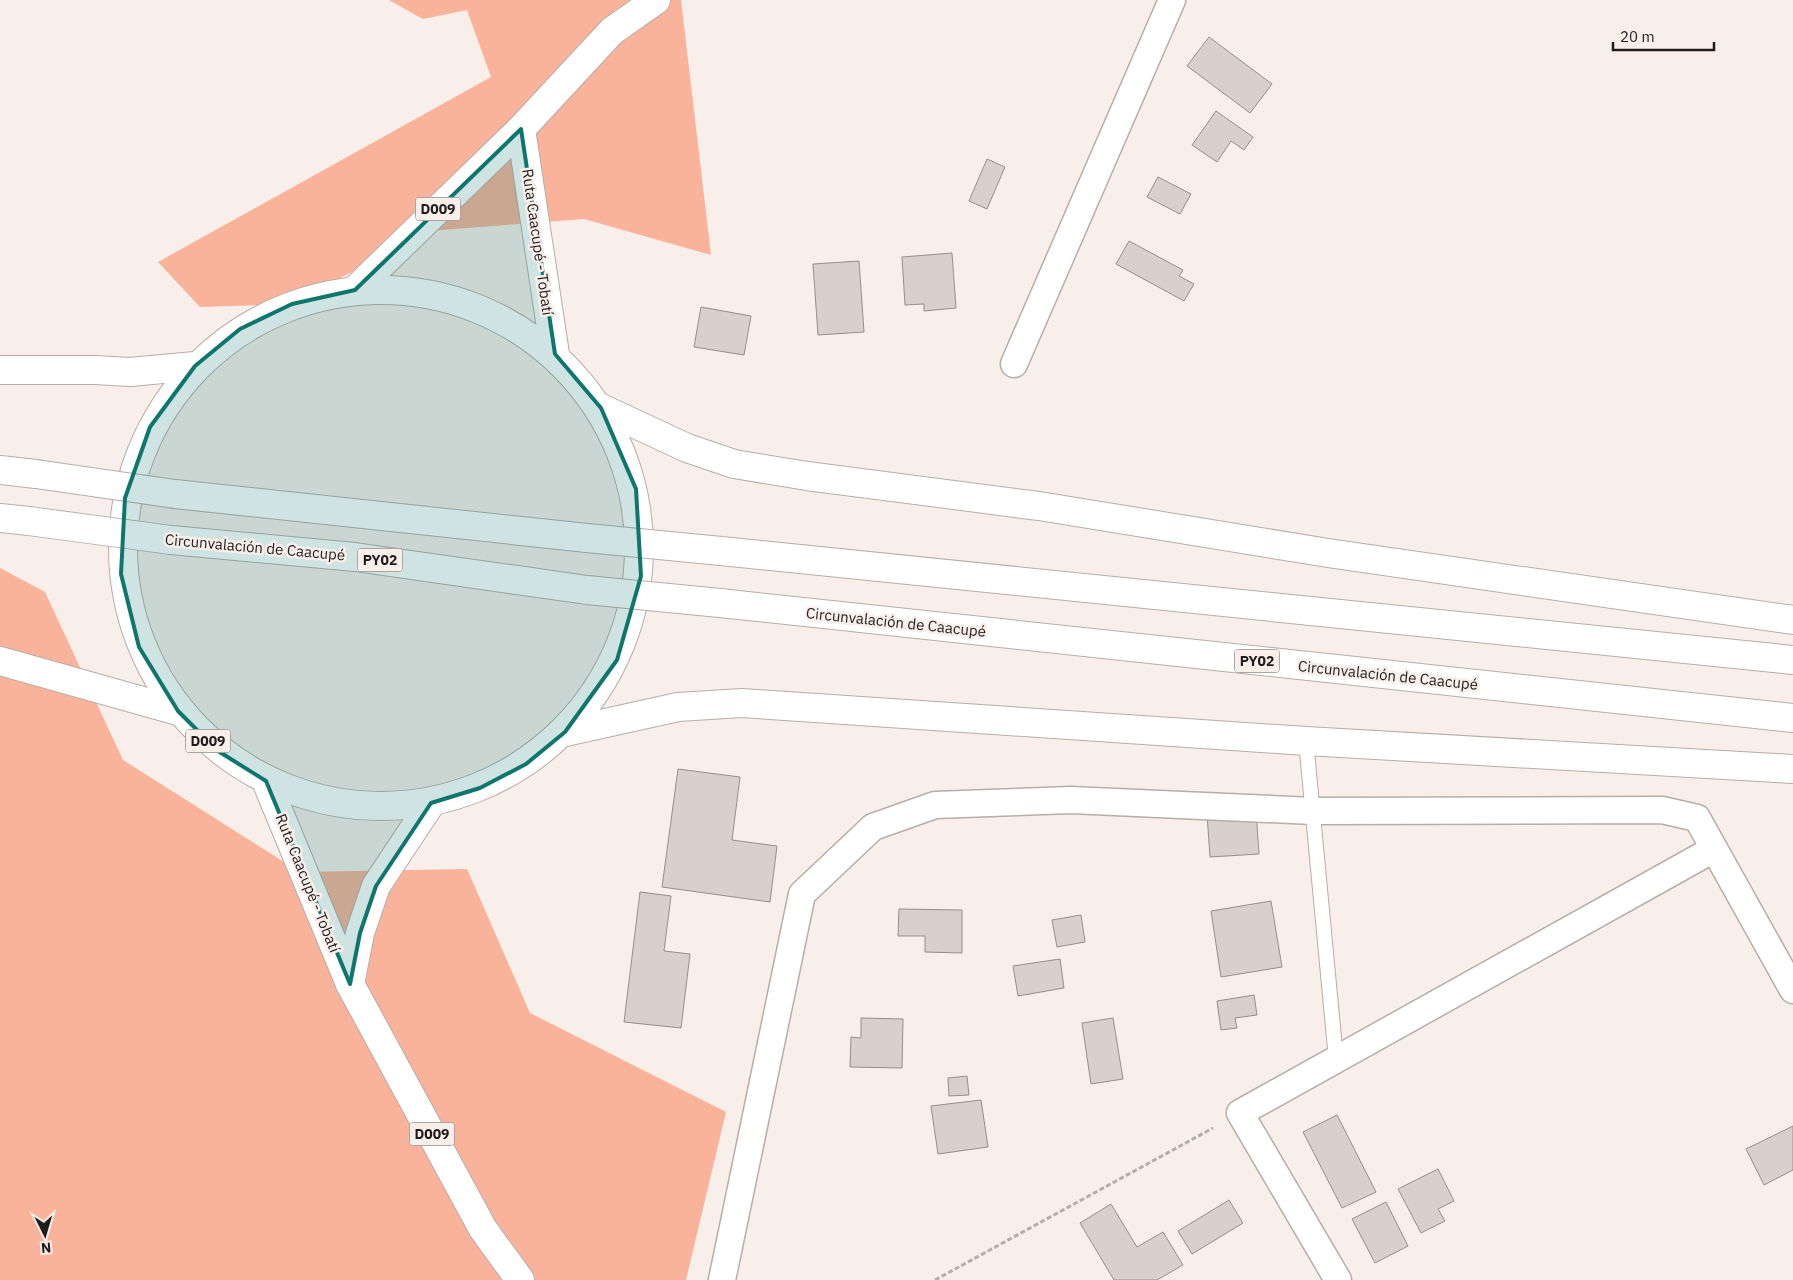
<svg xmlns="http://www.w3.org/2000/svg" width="1793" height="1280" viewBox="0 0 1793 1280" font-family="'IBM Plex Sans',sans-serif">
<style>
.green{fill:#f9b39a}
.building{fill:#d9cfcb;stroke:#978e8a}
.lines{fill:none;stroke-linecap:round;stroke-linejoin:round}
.lane-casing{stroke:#b7ada9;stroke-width:16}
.street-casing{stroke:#b7ada9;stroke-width:29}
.primary-casing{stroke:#b7ada9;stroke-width:30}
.highway-casing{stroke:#b7ada9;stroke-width:30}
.path{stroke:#b6aeab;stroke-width:3;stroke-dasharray:5 2.5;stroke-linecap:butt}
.lane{stroke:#fff;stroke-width:14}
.street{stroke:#fff;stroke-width:26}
.primary{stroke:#fff;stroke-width:28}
.highway{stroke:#fff;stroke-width:28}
.highway-bridge-casing{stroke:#b7ada9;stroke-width:30;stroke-linecap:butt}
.highway-bridge{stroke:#fff;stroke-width:28}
.marked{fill:#0f766e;fill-opacity:0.2;stroke:#0f766e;stroke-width:4;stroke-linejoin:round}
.labels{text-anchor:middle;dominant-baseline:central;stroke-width:5;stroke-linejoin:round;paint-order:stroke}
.shield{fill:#f8eeea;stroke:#615b59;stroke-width:1}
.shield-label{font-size:14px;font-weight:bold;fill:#201c1b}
.street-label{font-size:15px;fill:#201c1b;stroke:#f8eeea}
</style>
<rect width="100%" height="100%" fill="#f8eeea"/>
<g class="green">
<polygon points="389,0 681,0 711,255 584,219 428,231 292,304 200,307 158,262 491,77 467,10 423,19"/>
<polygon points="0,568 45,592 123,760 300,872 467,869 530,1013 726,1112 686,1280 0,1280"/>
</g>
<g class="building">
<polygon points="1209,37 1272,84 1250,113 1187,66"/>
<polygon points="1216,111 1253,137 1244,150 1231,141 1217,162 1192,145"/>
<polygon points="987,159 1005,167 987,209 969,201"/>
<polygon points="1158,177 1191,194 1180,214 1147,197"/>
<polygon points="1129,241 1183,270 1179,276 1194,284 1184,301 1116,264"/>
<polygon points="952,253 956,308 924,311 924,304 905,305 902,257"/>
<polygon points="859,261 864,332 818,335 813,264"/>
<polygon points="701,307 751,316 744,355 694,347"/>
<polygon points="678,769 740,777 732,840 777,846 770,902 662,887"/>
<polygon points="1256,811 1259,854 1210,857 1207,814"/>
<polygon points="640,892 671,896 664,951 690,954 681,1028 624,1022"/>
<polygon points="1271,901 1282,967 1221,977 1211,911"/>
<polygon points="899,909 962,910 962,953 925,952 925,936 898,936"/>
<polygon points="1081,915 1085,942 1057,947 1052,920"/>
<polygon points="1060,959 1064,988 1018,996 1013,966"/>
<polygon points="1254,995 1257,1015 1235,1018 1237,1028 1221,1030 1217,1001"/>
<polygon points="861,1018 903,1019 902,1068 850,1067 851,1037 861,1038"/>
<polygon points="1113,1018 1123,1079 1091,1084 1082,1023"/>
<polygon points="967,1076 969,1095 949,1096 948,1078"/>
<polygon points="981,1100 988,1147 938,1154 931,1106"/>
<polygon points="1337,1115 1376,1192 1342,1208 1303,1132"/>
<polygon points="1793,1126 1793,1170 1764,1185 1746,1149"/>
<polygon points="1438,1169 1454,1201 1438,1209 1445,1221 1421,1233 1398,1189"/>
<polygon points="1229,1200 1243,1223 1192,1254 1178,1231"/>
<polygon points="1386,1202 1408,1246 1375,1263 1352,1219"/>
<polygon points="1111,1204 1137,1247 1163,1232 1183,1265 1157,1280 1114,1280 1080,1223"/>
</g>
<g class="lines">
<defs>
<polyline id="lane" points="1306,741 1336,1059"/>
<g id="street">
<polyline points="1014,364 1172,0"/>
<polyline points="722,1280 802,894 873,827 935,805 1071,800 1313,811 1662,810 1697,818 1793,990"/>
<polyline points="1338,1280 1240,1113 1714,849"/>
</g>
<g id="primary">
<polyline points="521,129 555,354"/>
<circle cx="381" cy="548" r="258"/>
<polyline points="355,290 521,129 612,31 656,0"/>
<polyline points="266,781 350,984 483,1229 520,1280"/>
<polyline points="350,984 360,933 376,886 431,803"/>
</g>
<g id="highway">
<polyline points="0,370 95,370 130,372 195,366"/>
<polyline points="601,408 687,448 734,464 807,476 1039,506 1328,553 1793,620"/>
<polyline points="0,470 36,474"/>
<polyline points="175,494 587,538"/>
<polyline points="0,518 29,521"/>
<polyline points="171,540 355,557 587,590"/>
<polyline points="721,551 1793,660"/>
<polyline points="720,603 1793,718"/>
<polyline points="0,661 178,711"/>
<polyline points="565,732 678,707 742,703 1306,741 1793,769"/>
</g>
</defs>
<use href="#lane" class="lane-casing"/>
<use href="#street" class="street-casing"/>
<use href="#primary" class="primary-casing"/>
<use href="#highway" class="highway-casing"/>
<polyline class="path" points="935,1280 1213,1128"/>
<use href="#lane" class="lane"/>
<use href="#street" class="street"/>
<use href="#primary" class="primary"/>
<use href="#highway" class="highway"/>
<defs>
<g id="highway-bridge">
<polyline points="36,474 175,494"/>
<polyline points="29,521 171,540"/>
<polyline points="587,538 721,551"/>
<polyline points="587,590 720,603"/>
</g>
</defs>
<use href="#highway-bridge" class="highway-bridge-casing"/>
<use href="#highway-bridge" class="highway-bridge"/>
</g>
<path class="marked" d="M521,129L555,354L601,408L636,489L641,576L617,660L565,732L526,764L480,788L431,803L376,886L360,933L350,984L266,781L218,751L178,711L139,647L121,574L125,498L150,427L195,366L240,329L292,304L355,290Z"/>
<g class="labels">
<g class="shield">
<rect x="415.5" y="197.5" width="45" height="23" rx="4"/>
<rect x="357.5" y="548.5" width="45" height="23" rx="4"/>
<rect x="1234.5" y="649.5" width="45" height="23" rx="4"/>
<rect x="185.5" y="729.5" width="45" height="23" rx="4"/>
<rect x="409.5" y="1122.5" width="45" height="23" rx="4"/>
</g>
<g class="shield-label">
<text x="438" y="209">D009</text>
<text x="380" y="560">PY02</text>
<text x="1257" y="661">PY02</text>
<text x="208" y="741">D009</text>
<text x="432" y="1134">D009</text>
</g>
<g class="street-label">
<text transform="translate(538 242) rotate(82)">Ruta Caacupé - Tobatí</text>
<text transform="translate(255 547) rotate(5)">Circunvalación de Caacupé</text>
<text transform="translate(896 622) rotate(6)">Circunvalación de Caacupé</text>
<text transform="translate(1388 675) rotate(6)">Circunvalación de Caacupé</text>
<text transform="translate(308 883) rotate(68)">Ruta Caacupé - Tobatí</text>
</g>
</g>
<g transform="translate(45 1235) rotate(175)" stroke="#f8eeea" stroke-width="4" paint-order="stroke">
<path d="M0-4L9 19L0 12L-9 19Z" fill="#201c1b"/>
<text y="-8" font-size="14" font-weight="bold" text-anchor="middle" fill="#201c1b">N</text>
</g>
<path d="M1613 42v8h101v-8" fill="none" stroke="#201c1b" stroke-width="2.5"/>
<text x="1620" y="42" font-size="15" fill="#201c1b" stroke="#f8eeea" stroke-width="4" paint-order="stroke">20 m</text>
</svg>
